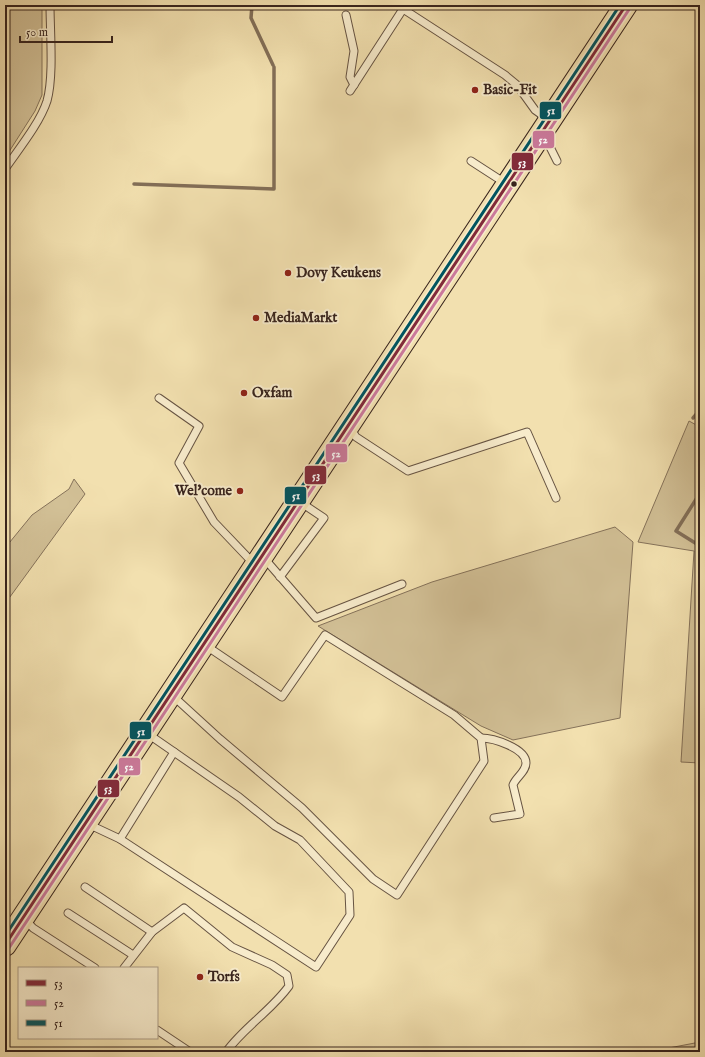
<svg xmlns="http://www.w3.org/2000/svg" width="705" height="1057" viewBox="0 0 705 1057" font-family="'IM FELL English',serif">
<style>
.green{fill:#d2c096;stroke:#85725a}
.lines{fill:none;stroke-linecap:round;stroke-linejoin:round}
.stream{stroke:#826e57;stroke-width:3.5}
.service-casing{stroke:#665342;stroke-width:9}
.primary-casing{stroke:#38241d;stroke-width:24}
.service{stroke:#f7ebcb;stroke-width:7}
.primary{stroke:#f2e0af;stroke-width:22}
.bus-1-casing{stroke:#f7ebcb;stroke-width:6}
.bus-2-casing{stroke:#f7ebcb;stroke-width:6}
.bus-3-casing{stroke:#f7ebcb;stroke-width:6}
.bus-1{stroke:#822a3a;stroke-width:3}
.bus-2{stroke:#cb799b;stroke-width:3}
.bus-3{stroke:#005460;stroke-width:3}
.poi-dot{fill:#8f2418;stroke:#f7ebcb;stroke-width:1.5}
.bus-dot{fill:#38241d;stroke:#f7ebcb;stroke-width:1.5}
.labels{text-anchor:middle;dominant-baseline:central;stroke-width:4;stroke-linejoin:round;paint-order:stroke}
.poi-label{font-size:14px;font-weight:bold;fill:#38241d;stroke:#f7ebcb;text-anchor:start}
.line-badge{stroke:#f7ebcb;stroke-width:1.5}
.badge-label{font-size:11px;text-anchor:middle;font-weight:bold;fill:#fff}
</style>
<rect width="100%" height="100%" fill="#f2e0af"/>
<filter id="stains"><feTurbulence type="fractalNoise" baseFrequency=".005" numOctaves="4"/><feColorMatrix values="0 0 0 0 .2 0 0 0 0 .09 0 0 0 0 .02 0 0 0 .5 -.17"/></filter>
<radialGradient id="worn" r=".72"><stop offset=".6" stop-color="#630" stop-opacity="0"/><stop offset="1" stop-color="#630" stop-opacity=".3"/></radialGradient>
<g class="green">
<polygon points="5,5 42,5 42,95 35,111 5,158"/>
<polygon points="689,421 700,427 700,763 681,762 694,551 638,542"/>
<polygon points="74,479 85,494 7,601 5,599 5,548 32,515 69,489"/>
<polygon points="615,527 633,542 620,718 513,740 481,726 318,626 432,582"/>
<polygon points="700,1042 700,1052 648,1052"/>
</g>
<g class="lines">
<g class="stream">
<polyline points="252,5 251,18 273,65"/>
<polyline points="134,184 274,189 274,67"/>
<polyline points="693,418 700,410"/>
<polyline points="700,493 676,531 700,546"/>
</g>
<defs>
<g id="service">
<polyline points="397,5 505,75 517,85 535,110 549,120"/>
<polyline points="346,15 354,51 350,77 354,85"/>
<polyline points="350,91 403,9"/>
<polyline points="544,135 557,161"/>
<polyline points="471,161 505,183"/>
<path d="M5,169C18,150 40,123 47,101C54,76 50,32 50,5"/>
<polyline points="159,398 199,426 179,463 214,522 254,564"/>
<polyline points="350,427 356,437 408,471 527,432 556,498"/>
<polyline points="264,558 316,618 402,584"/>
<polyline points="280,577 324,518 300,502"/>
<polyline points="173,696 220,739 302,808 373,879 397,895 484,761 481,738 454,715 325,635 282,697 205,645"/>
<path d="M481,738C493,738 526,748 526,763C526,772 516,777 513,785L520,814L494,818"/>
<polyline points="88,824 120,839 174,752 148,734"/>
<polyline points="120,839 316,967 350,915 349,892 300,840 275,826 239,797 174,752"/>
<polyline points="85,887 152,932"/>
<polyline points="68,913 133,955"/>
<polyline points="25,919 33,928 95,968"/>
<path d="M124,968L152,932L184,908L232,947L272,965L287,975L289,986C271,1011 244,1027 226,1052"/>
<polyline points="157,1030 190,1052"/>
</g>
<polyline id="primary" points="5,945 626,5"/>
</defs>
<use href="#service" class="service-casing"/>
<use href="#primary" class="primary-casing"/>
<use href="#service" class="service"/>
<use href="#primary" class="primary"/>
<defs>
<polyline id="bus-1" points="5,945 626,5"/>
<polyline id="bus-2" points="9,948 630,8"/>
<polyline id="bus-3" points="5,936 620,5"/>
</defs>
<use href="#bus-1" class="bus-1-casing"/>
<use href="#bus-2" class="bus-2-casing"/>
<use href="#bus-3" class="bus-3-casing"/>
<use href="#bus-1" class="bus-1"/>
<use href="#bus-2" class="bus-2"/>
<use href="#bus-3" class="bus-3"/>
</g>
<g class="poi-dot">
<circle cx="475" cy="90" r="4"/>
<circle cx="288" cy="273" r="4"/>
<circle cx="256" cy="318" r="4"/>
<circle cx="244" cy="393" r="4"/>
<circle cx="240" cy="491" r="4"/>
<circle cx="200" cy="977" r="4"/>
</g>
<circle class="bus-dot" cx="514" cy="184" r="3.5"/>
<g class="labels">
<g class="poi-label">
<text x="483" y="90">Basic-Fit</text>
<text x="296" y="273">Dovy Keukens</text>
<text x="264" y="318">MediaMarkt</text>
<text x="252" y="393">Oxfam</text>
<text x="232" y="491" text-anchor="end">Wel'come</text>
<text x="208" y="977">Torfs</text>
</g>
</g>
<g class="line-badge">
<rect x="539" y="101" width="23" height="19" rx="4" fill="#005460"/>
<rect x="532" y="130" width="23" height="19" rx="4" fill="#cb799b"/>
<rect x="511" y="152" width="23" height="19" rx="4" fill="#822a3a"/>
<rect x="325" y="443" width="23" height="20" rx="4" fill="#cb799b"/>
<rect x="304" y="465" width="23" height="20" rx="4" fill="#822a3a"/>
<rect x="284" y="486" width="23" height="19" rx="4" fill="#005460"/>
<rect x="129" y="721" width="23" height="19" rx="4" fill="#005460"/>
<rect x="118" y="757" width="23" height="19" rx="4" fill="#cb799b"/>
<rect x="97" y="779" width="23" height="19" rx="4" fill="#822a3a"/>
</g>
<g class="badge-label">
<text x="551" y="114">51</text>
<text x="543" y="143">52</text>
<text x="522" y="166">53</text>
<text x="336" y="457">52</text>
<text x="316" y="479">53</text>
<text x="296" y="499">51</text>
<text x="141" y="735">51</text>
<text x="129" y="770">52</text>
<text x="108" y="792">53</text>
</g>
<rect width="705" height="1057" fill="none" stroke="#f2e0af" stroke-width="20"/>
<rect x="6" y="6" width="693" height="1045" fill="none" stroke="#38241d" stroke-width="2"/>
<rect x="10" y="10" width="685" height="1037" fill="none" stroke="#38241d"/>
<rect x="18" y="967" width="140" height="72" fill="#f7ebcb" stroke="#ab9b85"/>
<rect x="26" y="980" width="20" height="6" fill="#822a3a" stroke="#ab9b85"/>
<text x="54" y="987" font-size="12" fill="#38241d">53</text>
<rect x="26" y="1000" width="20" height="6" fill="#cb799b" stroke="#ab9b85"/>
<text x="54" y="1007" font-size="12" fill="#38241d">52</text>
<rect x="26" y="1020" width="20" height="6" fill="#005460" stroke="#ab9b85"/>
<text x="54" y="1027" font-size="12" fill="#38241d">51</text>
<path d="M20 36v6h92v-6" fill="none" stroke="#38241d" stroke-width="2"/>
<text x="26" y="36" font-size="12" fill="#38241d" stroke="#f7ebcb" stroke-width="3" paint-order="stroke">50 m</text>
<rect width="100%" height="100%" filter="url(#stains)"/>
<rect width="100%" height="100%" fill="url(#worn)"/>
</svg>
